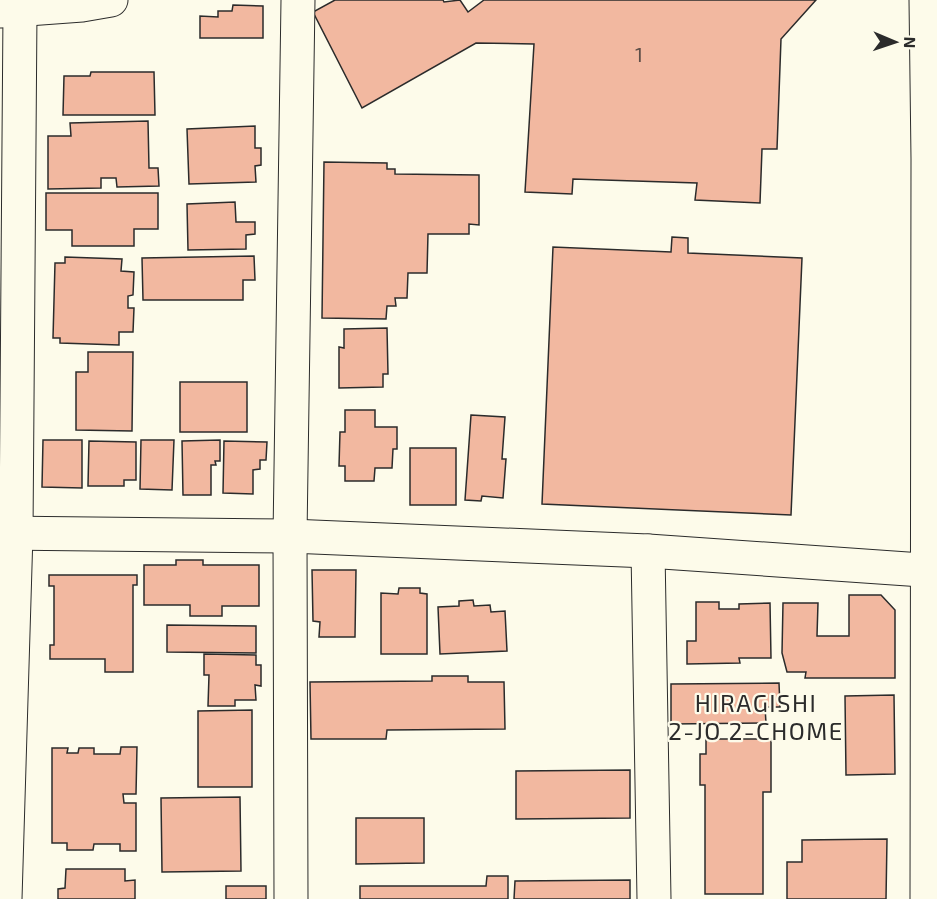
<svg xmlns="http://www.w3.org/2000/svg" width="937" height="899" viewBox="0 0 937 899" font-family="'Exo 2',sans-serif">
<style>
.building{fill:#f2b8a0;stroke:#2b2b2b;stroke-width:1.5}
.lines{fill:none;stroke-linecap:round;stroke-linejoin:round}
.minor-casing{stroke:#2b2b2b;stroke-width:35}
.minor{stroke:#fdfbea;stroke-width:33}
.labels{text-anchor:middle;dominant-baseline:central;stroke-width:4.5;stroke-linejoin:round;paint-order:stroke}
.number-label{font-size:20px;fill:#5d4e48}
.neighbourhood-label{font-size:24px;letter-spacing:1.5px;fill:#2b2b2b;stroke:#fdfbea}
</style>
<rect width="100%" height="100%" fill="#fdfbea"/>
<g class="building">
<polygon points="335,0 443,0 444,2 460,0 468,12 484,0 816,0 781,39 777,149 762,149 760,203 695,200 697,183 573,179 572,194 525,192 534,44 476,43 362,108 313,12"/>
<polygon points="233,5 263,6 263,38 200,38 200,16 218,17 218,11 232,11"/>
<polygon points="91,72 154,72 155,115 63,115 64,76 90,76"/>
<polygon points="148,121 149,168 158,168 159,186 117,187 116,178 101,178 101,188 48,189 48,136 71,136 70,123"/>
<polygon points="255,126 255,148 261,148 261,165 255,166 256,182 189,184 187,129"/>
<polygon points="324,162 387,163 387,169 395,169 395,174 479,175 479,225 469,224 469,234 428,234 427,273 408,273 407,298 395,298 396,306 387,306 386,319 322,318"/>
<polygon points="46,193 158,193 158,229 134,229 134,246 72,246 72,230 46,230"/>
<polygon points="235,202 236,222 255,222 255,234 246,235 246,249 188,250 187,204"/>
<polygon points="672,237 688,238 688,253 802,258 791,515 542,504 553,247 671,252"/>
<polygon points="254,256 255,280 243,280 243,300 143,300 142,258"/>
<polygon points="65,257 122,259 121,271 134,272 133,295 128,296 128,308 134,308 133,332 119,332 119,345 60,343 60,338 53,338 55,263 65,263"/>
<polygon points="387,328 388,374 383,374 383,387 339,388 339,347 344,348 344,329"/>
<polygon points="88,352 133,352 132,431 76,430 76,372 88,372"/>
<rect x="180" y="382" width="67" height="50"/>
<polygon points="345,410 375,410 375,427 397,427 397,449 393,449 392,468 375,468 374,481 345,481 345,466 339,466 340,432 345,432"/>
<polygon points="471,415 505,417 502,459 506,459 503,498 482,496 481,501 465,500"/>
<polygon points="43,440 82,440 82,488 42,487"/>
<polygon points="141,440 174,440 172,490 140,489"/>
<polygon points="220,440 220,461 215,461 216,465 211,465 211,495 183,495 182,441"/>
<polygon points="89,441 136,442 136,480 124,480 124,486 88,486"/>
<polygon points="224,441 267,442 266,460 260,460 260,469 253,470 253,494 223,493"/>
<rect x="410" y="448" width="46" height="57"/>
<polygon points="176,560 203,560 203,565 259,565 259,606 222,606 222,616 190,616 190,605 144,605 144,565 176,565"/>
<polygon points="312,570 356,570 355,637 319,637 320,622 313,621"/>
<polygon points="49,575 137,575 137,585 133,585 133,672 105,672 105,659 50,659 50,645 54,645 54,586 49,586"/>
<polygon points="399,588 420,588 420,593 427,594 427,654 381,654 381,593 398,594"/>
<polygon points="849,595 881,595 895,610 895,678 805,678 806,672 787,672 782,653 783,603 818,603 817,636 849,636"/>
<polygon points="473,600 474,606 490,605 491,612 505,611 507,651 440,654 438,607 459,606 459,601"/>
<polygon points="696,602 719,602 719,609 739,609 739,604 770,603 771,658 739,658 740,663 687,664 687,641 696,641"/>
<polygon points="167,625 256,626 256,653 167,652"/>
<polygon points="204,654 256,655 256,665 261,665 261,686 255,685 256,700 235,700 235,706 208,706 209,675 204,675"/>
<polygon points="432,676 468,676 468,682 504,682 505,729 387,730 386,739 311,739 310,682 432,681"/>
<polygon points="779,683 780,707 765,707 766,723 671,724 671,684"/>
<polygon points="894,695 895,774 846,775 845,696"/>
<polygon points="252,710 252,787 198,787 198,711"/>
<polygon points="706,739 771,739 771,792 763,792 763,894 705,894 705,785 700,785 700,754 706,754"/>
<polygon points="121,747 137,747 136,794 123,794 124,803 136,803 136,851 120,851 120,844 94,844 93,850 67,850 67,843 52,843 52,748 68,748 67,753 78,753 79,748 94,748 94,754 120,754"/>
<polygon points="630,770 630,818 516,819 516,771"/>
<polygon points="240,797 241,871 162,872 161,798"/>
<polygon points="356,818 424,818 424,863 356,864"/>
<polygon points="887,839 886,899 787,899 787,862 802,862 802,840"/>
<polygon points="66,869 125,869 125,881 135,880 135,899 58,899 58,889 65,888"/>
<polygon points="487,876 508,876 508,899 360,899 360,886 486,886"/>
<polygon points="630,880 630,899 514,899 515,881"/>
<rect x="226" y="886" width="40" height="13"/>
</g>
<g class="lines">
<defs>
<g id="minor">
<polyline points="926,0 928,159 927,899"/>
<polyline points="0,11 82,5 111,0"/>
<polyline points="0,533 290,536 648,551 937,571"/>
<polyline points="648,551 654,899"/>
<polyline points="5,899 16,533 20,11"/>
<polyline points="291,899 290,536 298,0"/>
</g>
</defs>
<use href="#minor" class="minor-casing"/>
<use href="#minor" class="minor"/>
</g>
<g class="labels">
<g class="number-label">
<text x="639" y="54">1</text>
</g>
<g class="neighbourhood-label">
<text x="756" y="702">HIRAGISHI<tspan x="756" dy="28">2-JO 2-CHOME</tspan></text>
</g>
</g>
<g transform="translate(895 42) rotate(92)" stroke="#fdfbea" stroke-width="4.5" paint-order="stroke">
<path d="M0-4.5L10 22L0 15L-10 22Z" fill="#2b2b2b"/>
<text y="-9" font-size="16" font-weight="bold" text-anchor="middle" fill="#2b2b2b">N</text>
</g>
</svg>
